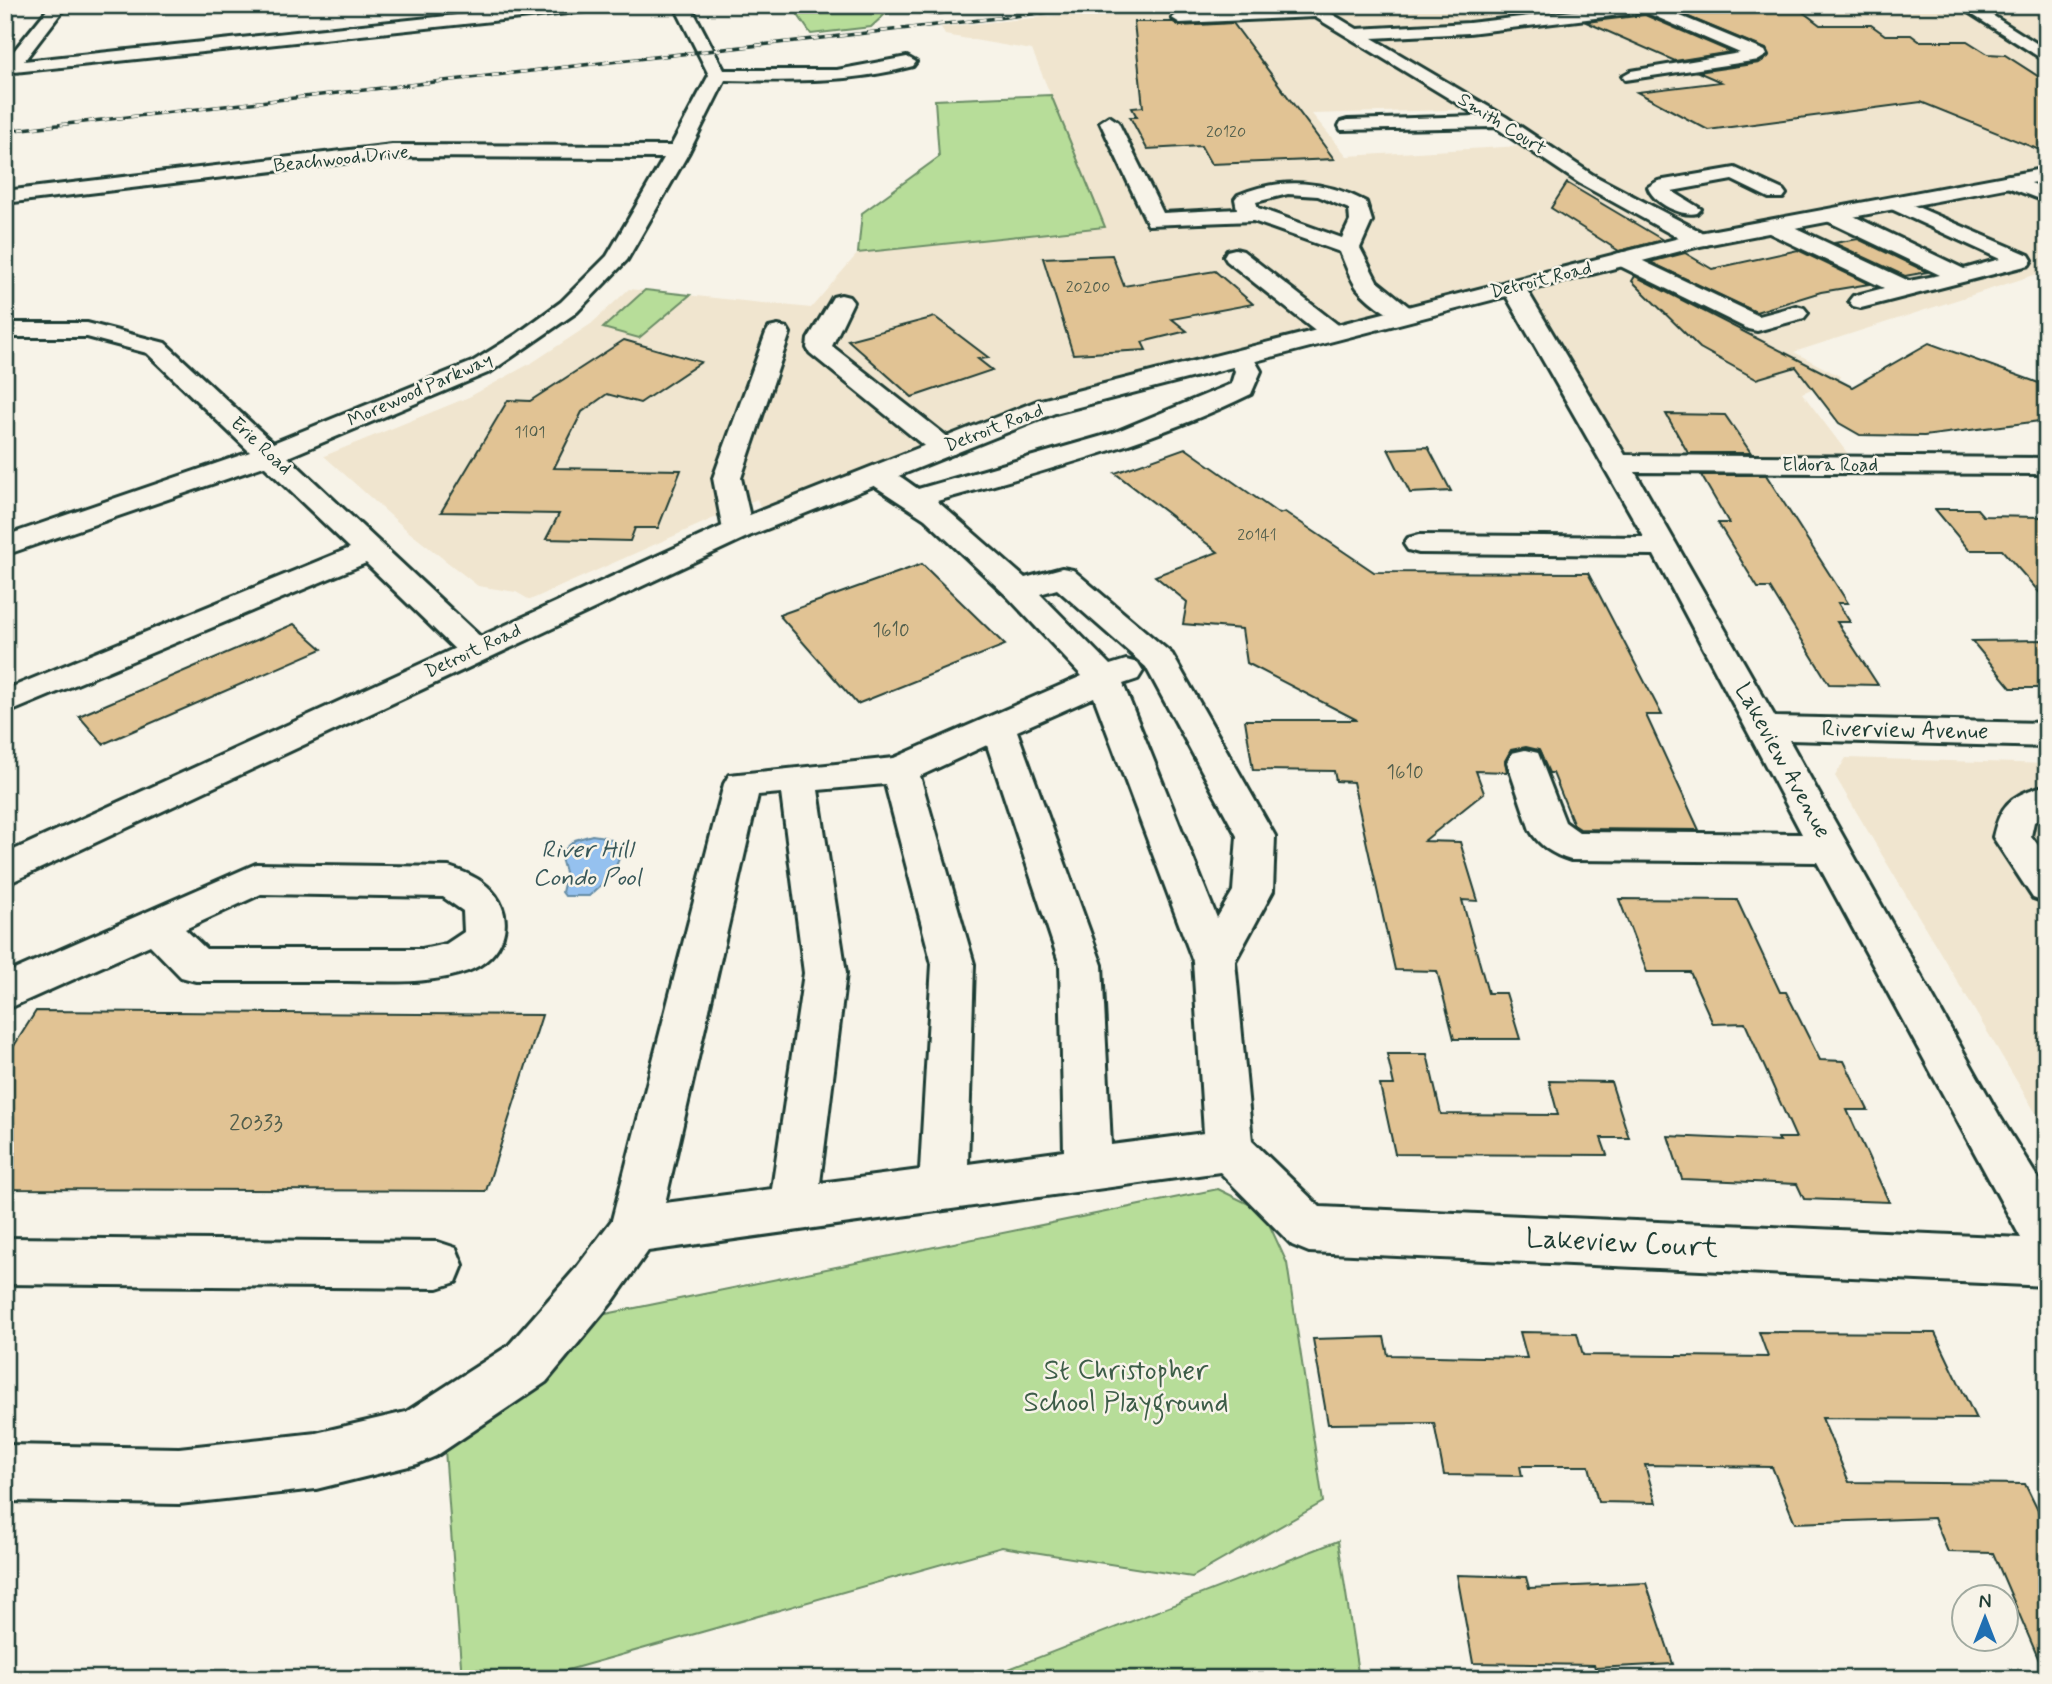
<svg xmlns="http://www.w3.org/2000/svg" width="2052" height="1684" viewBox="0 0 2052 1684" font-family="Mynerve,sans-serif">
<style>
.built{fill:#f0e5cf;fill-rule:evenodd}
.green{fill:#b7dd99;stroke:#6b8d66;stroke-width:2}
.water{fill:#95c1ef;stroke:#668ca4;stroke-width:2}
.building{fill:#e1c394;stroke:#1f3d34;stroke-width:2}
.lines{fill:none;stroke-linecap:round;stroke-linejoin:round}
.minor-casing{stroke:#1f3d34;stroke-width:6}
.major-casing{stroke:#1f3d34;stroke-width:6}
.minor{fill:#f7f3e8;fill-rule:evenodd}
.major{fill:#f7f3e8;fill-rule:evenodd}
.rail-casing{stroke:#1f3d34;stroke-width:3.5}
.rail{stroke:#f7f3e8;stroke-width:2.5;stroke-dasharray:7;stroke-linecap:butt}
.labels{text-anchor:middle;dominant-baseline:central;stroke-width:5;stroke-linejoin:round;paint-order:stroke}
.far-number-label{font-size:16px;fill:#505e4c}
.far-street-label{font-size:19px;fill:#1f3d34;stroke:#f7f3e8}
.number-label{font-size:19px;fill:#505e4c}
.street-label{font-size:23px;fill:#1f3d34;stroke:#f7f3e8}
.near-number-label{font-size:23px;fill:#505e4c}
.water-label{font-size:24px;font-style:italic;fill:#375759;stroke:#f7f3e8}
.near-street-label{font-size:28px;fill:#1f3d34;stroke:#f7f3e8}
.near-park-label{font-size:28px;fill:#3d5d48;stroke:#f7f3e8}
</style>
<rect width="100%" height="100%" fill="#f7f3e8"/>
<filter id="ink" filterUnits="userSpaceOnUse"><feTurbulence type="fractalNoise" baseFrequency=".0143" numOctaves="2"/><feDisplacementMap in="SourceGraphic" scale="14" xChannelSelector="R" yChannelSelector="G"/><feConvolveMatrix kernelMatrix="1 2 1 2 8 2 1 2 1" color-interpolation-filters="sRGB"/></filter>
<g filter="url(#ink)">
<g class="built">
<path d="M1169,5H2047V271L1794,352L1841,377L1802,393L1860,470L1632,468L1527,290L1090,405L1000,433L769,532L757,499L530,600L516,592L478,586L409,532L324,456L469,397L533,362L591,324L629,289L811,308L858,253L1105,227L1032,50L945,35L941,27ZM1484,109L1540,145L1347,156L1312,114Z"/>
<polygon points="1846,758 2047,764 2047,1132 1835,776"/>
</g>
<g class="green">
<polygon points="808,5 895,5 871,27 811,34 796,12"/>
<polygon points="1051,95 1105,227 858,253 862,213 939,157 935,100"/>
<polygon points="645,290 690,295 639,338 603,328"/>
<polygon points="1218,1189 1263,1211 1287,1263 1323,1502 1192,1577 1002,1547 536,1679 462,1679 445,1450 601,1315"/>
<polygon points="1338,1541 1359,1679 983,1679"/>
</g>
<path class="water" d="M592,835C644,840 611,878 589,896H565L562,892L566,876L560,854L575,840Z"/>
<g class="building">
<polygon points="1731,5 1787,5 1800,10 1820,25 1871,25 1885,35 1911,35 1919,41 1967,41 1988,54 2005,55 2047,82 2047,153 1921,102 1708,130 1637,92 1721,82 1698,72 1759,63 1768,57 1766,49 1679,13"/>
<polygon points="1645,15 1731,52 1675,61 1586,22"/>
<polygon points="1134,22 1173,22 1180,26 1233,23 1334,159 1211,164 1201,146 1147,149 1130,117 1137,117 1132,108 1143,107"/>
<polygon points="1567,183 1663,240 1619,251 1551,208"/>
<polygon points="1858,239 1927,272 1905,276 1834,243"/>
<polygon points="1798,250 1869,284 1821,292 1756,312 1650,262 1685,253 1712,269"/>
<polygon points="1112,255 1124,286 1215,271 1253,304 1172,319 1187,331 1142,342 1146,350 1073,354 1043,258"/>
<polygon points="1635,276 1852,387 1929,343 2047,386 2047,420 1924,436 1860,435 1839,423 1796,367 1756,379 1700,348 1632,281"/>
<polygon points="935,317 989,358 978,359 992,370 912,397 848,340"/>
<polygon points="624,340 701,362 640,403 607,394 582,412 554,468 681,470 658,528 635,528 630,541 546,539 559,514 441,512 508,400 530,401"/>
<polygon points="1666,414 1725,415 1751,453 1688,453"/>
<polygon points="1428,447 1451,491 1410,493 1388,449"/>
<polygon points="1185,448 1279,514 1285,512 1374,572 1588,573 1662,715 1646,715 1699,830 1580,829 1574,825 1553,773 1549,773 1539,750 1526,747 1511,750 1505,761 1507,772 1476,771 1484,793 1424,841 1460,842 1478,901 1462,900 1488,993 1506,993 1520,1039 1454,1039 1437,971 1395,970 1353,782 1336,781 1334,771 1253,770 1245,720 1357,720 1247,663 1242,629 1183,624 1187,602 1155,576 1218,552 1115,473"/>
<polygon points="1701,475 1766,475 1848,603 1838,603 1850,622 1837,622 1878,685 1829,684 1770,588 1758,588 1718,523 1729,523"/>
<polygon points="1935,509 1977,509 1983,516 2047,517 2047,601 2002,550 1969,550"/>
<polygon points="922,564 1005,645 857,704 779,615"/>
<polygon points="294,624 322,649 103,744 79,716"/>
<polygon points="2047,640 2047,688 2011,688 1972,641"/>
<polygon points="1619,899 1737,900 1780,992 1786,992 1820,1060 1844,1061 1868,1110 1847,1110 1889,1202 1804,1199 1797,1184 1682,1179 1668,1136 1780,1141 1778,1138 1796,1138 1745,1023 1713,1024 1690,972 1647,972"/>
<polygon points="36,1011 542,1015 486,1191 5,1189 5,1060"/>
<polygon points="1387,1054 1427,1054 1441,1114 1558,1115 1549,1081 1611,1082 1629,1138 1601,1138 1607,1155 1395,1154 1380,1085 1394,1085"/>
<polygon points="1520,1332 1577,1333 1583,1355 1768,1357 1759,1332 1935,1333 1976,1419 1822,1418 1849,1482 2025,1484 2047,1529 2047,1679 1993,1553 1948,1552 1934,1518 1795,1523 1772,1467 1645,1465 1656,1503 1598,1502 1589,1466 1520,1466 1522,1476 1444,1475 1434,1423 1328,1424 1313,1339 1384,1337 1388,1355 1527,1358"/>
<polygon points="1457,1575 1526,1577 1529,1588 1646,1583 1673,1664 1595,1668 1594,1665 1473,1663"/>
</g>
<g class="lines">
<defs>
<g id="minor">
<polygon points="51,5 67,5 24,61 550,5 604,5 596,10 5,73 5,62"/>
<path d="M674,5H690L724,70H837L907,57L916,62L913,66C850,83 789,81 725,80L689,152L627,260L577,312L490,372L288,457L487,643L492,650L487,657L475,660L463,657L366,563L5,714V690L350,548L264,466L5,555V536L250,452L147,353L87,337H5V323H87L165,343L273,443L472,362L517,334L561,302L607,256L664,158L392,157L5,203V191L392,145L671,146L709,75Z"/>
<path d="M921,5H958C950,12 932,14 922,11Z"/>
<polygon points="1298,5 1317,5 1357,29 1469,23 1626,5 1677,5 1666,10 1765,51 1767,55 1759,60 1625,80 1622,76 1631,71 1740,53 1645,12 1469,33 1372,38 1506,117 1593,175 1707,235 1710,240 1707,245 1691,245 1579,183 1495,127 1341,130 1339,126 1341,122 1348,120 1478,116 1315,17 1180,23 1172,18 1180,13 1300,8"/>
<polygon points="1957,5 1976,5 2047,50 2047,62"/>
<path d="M1109,116L1118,122L1163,213L1237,209L1235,199L1238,195C1281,177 1325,180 1366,202L1372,221L1360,248L1377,281L1418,314L1414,319C1396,324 1369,302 1357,288C1350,278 1345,264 1340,252L1253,221L1148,225L1100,122ZM1288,194L1318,196L1349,209L1350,221L1342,238L1258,208L1256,202Z"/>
<path d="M1735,168L1783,190L1786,194L1783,198H1769L1732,180L1672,191L1701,209L1697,213C1682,217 1653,203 1648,187L1658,181Z"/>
<polygon points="2009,175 2047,189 2047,202 2002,185 1999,181 2002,177"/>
<polygon points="1894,197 2029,255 2032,260 2029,265 1861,308 1853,306 1849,301 1853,296 1884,288 1765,231 1762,226 1773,220 1781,221 1909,281 1940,275 1825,220 1822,215 1825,210 1841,210 1964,269 2000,259 1887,207 1884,203 1887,199"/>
<polygon points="1235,249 1243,251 1342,328 1345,333 1342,338 1324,338 1227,261 1224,256 1227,251"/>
<polygon points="1624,252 1759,316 1796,306 1804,308 1808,313 1804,318 1757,331 1748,329 1616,264 1613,259 1616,254"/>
<path d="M1513,280L1521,282L1525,287L1625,455L2047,458V474L1635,472L1775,717L2047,723V747L1789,740L2000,1117L2047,1193V1286L1309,1252L1292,1245L1220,1172L648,1251L613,1301L546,1382L436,1456L417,1464L316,1489L179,1504L5,1501V1445L179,1448L316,1433L406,1412L508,1346L577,1267L612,1220L724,784L729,775L894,758L1082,676L1008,597L925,519L867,481L863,475L867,469C887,464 902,478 918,489L1113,433L1231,384L1235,371L1228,357L1232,352H1250L1261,371L1251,394C1151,443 1044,471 937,501L1025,578L1062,568L1073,570L1172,654L1275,836L1273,891L1235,961L1252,1141L1320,1207L2021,1238L1817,862L1571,860C1554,855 1539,846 1530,830L1507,762L1512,753L1525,750L1538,753L1565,822L1579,832L1802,834L1654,555L1419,553L1408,550L1404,544L1408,538L1419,535L1644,537L1501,287L1505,282ZM1057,589L1146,667L1237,836L1233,891L1217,918L1123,684L1138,679L1143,671L1138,663L1126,660L1110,665L1040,594ZM1094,697L1193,961L1204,1133L1111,1145L1102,965L1017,731ZM987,745L1060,965L1064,1151L968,1164L974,964L920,776ZM885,784L932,964L920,1170L820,1183L846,973L818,790ZM781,793L804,973L772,1189L665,1203L758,795Z"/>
<polygon points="841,295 849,297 853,302 832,346 954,442 958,448 954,454 934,454 810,353 807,348 808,339 833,297"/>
<polygon points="778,326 787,328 790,333 741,478 753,530 749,536 738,539 727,536 723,530 713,478 766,333 769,328"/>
<path d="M2040,787H2047V814L2034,822L2031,836L2047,857V903L2033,898L1993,837C2000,807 2009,796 2040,787Z"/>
<path d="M256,864L449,867C464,872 480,878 491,890C518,919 503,958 468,971C430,985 387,981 346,981C296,981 246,981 196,981L181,977L150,945L5,1010V974ZM261,894L443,897L463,911L464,932L446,944L422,949H206L185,929Z"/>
<polygon points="5,1238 438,1242 456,1248 463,1265 456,1282 438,1288 5,1284"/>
</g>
<polygon id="major" points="2047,168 2047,180 1700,246 1055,413 749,536 5,885 5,854 727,524 1037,401 1699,233"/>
</defs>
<use href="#minor" class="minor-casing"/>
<use href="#major" class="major-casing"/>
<use href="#minor" class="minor"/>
<use href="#major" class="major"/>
<defs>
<g id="rail">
<polyline points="1101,10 1142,5"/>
<polyline points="5,131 1111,5"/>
</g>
</defs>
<use href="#rail" class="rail-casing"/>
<use href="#rail" class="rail"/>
</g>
</g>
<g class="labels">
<g class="far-number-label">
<text x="1226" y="132">20120</text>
<text x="1088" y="287">20200</text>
<text x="530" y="432">1101</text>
<text x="1257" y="535">20141</text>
</g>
<g class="far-street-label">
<text transform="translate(1502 124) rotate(32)">Smith Court</text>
<text transform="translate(341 159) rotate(-6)">Beachwood Drive</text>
<text transform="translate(1541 280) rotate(-14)">Detroit Road</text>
<text transform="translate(420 390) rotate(-24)">Morewood Parkway</text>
<text transform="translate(994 428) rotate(-21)">Detroit Road</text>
<text transform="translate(261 446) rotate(43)">Erie Road</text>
<text x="1830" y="465">Eldora Road</text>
<text transform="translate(473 651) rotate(-25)">Detroit Road</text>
</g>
<g class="number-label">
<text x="891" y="630">1610</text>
<text x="1405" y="772">1610</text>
</g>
<g class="street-label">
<text transform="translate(1905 731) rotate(1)">Riverview Avenue</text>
<text transform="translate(1782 761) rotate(61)">Lakeview Avenue</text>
</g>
<g class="near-number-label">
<text x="256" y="1124">20333</text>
</g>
<g class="water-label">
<text x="587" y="850">River Hill<tspan x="587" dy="28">Condo Pool</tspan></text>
</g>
<g class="near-street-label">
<text transform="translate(1622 1244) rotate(3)">Lakeview Court</text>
</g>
<g class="near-park-label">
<text x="1126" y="1371">St Christopher<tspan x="1126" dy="32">School Playground</tspan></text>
</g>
</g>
<rect width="2052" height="1684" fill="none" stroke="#f7f3e8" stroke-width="28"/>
<rect x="14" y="14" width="2024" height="1656" fill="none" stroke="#1f3d34" stroke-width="2.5" filter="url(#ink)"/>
<g transform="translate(1985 1618)"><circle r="33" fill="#f7f3e8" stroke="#a1aaa0" stroke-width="2"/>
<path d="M0-5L12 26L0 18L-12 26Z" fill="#1f6fb2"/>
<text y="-10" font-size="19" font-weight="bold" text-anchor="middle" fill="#1f3d34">N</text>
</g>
</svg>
